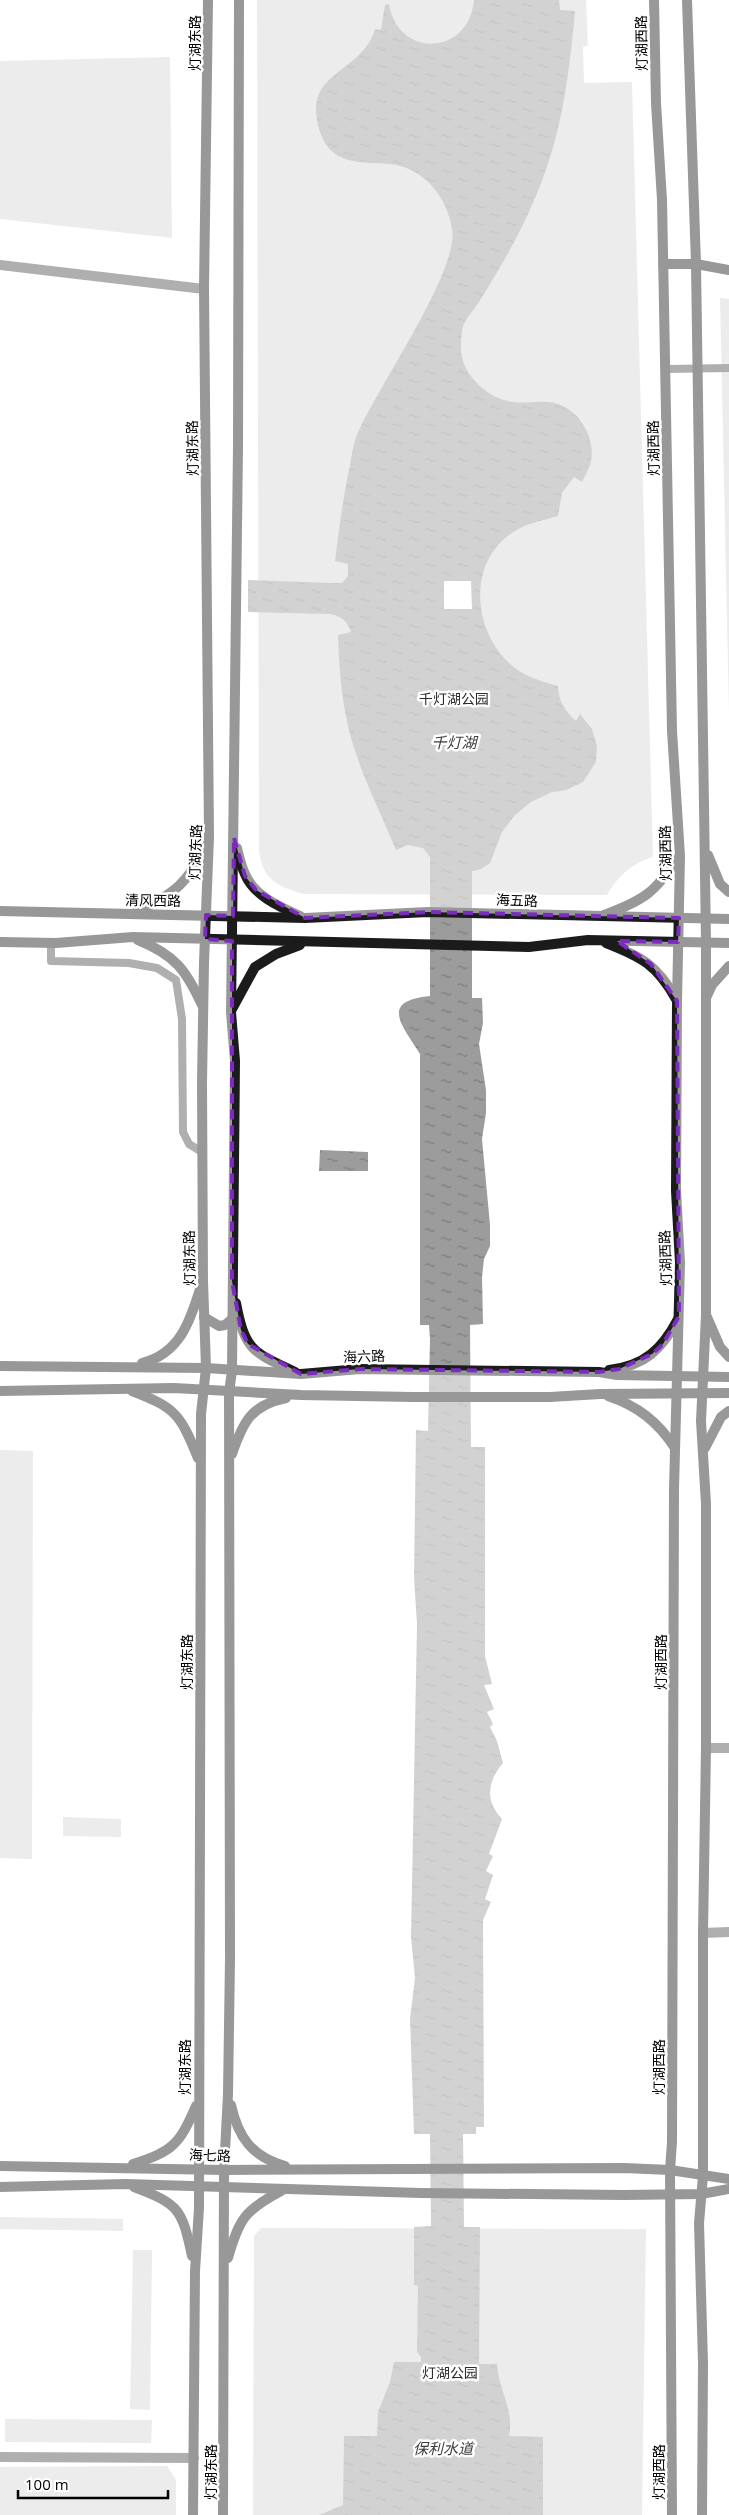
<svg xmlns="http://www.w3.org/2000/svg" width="729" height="2515" viewBox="0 0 729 2515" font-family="'Open Sans','Noto Sans SC',sans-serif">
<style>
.green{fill:#d5d5d5}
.water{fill:url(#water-ripples)}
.pier{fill:#fff}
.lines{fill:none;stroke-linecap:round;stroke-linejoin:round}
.minor{stroke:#4e4e4e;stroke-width:8}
.tertiary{stroke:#4e4e4e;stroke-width:10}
.secondary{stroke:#1b1b1b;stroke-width:10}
.marked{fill:none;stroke:#7b2cbf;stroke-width:4;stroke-dasharray:10 6;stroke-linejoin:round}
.labels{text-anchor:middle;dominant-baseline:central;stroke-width:5;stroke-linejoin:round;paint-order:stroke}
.street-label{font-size:14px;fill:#000;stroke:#fff}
.park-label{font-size:14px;fill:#2c2c2c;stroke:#fff}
.water-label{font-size:15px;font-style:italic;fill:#3d3d3d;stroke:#fff}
</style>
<defs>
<pattern id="water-ripples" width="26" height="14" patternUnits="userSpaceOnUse" patternTransform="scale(1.25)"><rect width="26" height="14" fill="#9c9c9c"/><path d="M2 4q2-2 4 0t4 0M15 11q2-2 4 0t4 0" fill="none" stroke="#7d7d7d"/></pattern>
</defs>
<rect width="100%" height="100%" fill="#fff"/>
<g class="green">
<path d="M257,0H586L588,45L583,47L584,83L632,82L653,857C631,864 619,875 607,895L303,894C277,886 263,880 259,851Z"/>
<polygon points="170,57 172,238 0,219 0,61"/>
<polygon points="720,298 729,299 729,713"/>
<polygon points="0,1450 33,1451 32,1859 0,1858"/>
<polygon points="63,1817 121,1819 121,1837 63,1836"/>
<polygon points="0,2217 123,2219 123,2231 0,2229"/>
<polygon points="261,2228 646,2229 642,2515 253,2515 254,2236"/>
<polygon points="133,2250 152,2250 150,2410 130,2409"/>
<polygon points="5,2419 152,2420 151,2443 5,2442"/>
<polygon points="167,2466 176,2480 176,2515 0,2515 0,2467"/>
</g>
<g class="water">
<path d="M474,0H559L560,10L575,11C570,67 563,125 543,178C527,222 502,266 477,305C473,311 467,317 464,324C461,330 461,342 461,350C462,375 488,399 513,402C527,404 540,400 554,403C579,408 598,440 590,465C588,470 585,476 582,482L574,477L562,493L558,516C544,520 528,523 515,531C468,560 472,626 507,661C521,675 539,681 558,686C559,702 564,710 576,721L580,714L592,729L597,746L596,762L583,782L566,790L552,792L531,802L515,815L502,832L490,863L481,869L472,871V998H482L483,1023L479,1044L486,1090V1113L482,1139L490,1225V1246L484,1259L482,1277L483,1324L470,1325L471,1447H485V1656L492,1684L484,1685L494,1709L487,1712L493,1724L490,1727L497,1741L503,1763C487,1782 485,1801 502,1819L489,1854L493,1856L486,1871L493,1875L485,1899L491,1902L483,1920L484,2127H476V2134H463L464,2227H480L479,2364H497C498,2388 515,2412 509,2436L543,2437V2515H319L343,2505L344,2436H377L378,2412L390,2382L394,2362H421V2357L417,2352L418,2286L414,2285V2227L431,2226L430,2134H414L410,2019L415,1978L411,1937L417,1624L414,1577L416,1430L428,1431L430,1339L429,1325H420V1054C402,1025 379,1001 430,996V857L423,848L408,845L396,850C379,809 358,769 348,726C341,695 339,665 338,635L351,632C347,620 341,616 329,614L248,612V580L331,583H342L348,576V564L335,561C339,529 343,497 350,465C352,455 353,444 357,435C376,389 460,270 452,229C447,196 423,167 389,164C361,161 332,167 320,132C300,70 361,76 375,29L381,30L385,5L389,4C398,59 469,56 474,0Z"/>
<polygon points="320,1150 368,1152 368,1171 319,1171"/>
</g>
<polygon class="pier" points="444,581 471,581 472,609 444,609"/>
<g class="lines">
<g class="minor">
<polyline points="665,369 729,368"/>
<polyline points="51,943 51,961 129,963 157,968 176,980 182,1019 183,1132 189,1144 202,1152"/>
</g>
<g class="tertiary">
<polyline points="0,265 204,289"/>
<polyline points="706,1748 729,1748"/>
<polyline points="703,1933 729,1932"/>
<polyline points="0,2457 194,2458"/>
</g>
<g class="secondary">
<polyline points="654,0 656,103 662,200 672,731 680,856 677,1001 676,1191 680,1263 674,1489 672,2142 670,2170 672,2515"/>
<polyline points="687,0 696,264 706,942 706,1315 701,1421 706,1504 706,1748 703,1933 703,2176 699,2223 703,2363 702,2515"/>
<polyline points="663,264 696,264 729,270"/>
<path d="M237,848C239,856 241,866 245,874C254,896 280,907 300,916"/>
<polyline points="708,855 720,884 729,892"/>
<polyline points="0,911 305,918 428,912 729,919"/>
<path d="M136,912C175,894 189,882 207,843"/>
<path d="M604,915C645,900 655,892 679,857"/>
<path d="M138,940C175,955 186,970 202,1005"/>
<polyline points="0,942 56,943 133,937 529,947 588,940 729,943"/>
<path d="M606,943C642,957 657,965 676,999"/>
<polyline points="707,996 712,985 729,966"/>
<polyline points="232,1009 255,967 276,954 300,945"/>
<path d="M236,1303C245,1351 253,1352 295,1372"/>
<polyline points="204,1317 219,1326 225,1325 232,1319"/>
<polyline points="707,1317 720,1347 729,1357"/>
<path d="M142,1363C179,1354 190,1322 200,1289"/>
<polyline points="0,1366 206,1368 301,1374 360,1369 599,1372 617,1375 729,1377"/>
<path d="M609,1370C645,1366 662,1349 678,1319"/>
<polyline points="0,1391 174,1388 301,1395 413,1397 550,1397 600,1394 729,1393"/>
<path d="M132,1391C176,1408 180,1414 198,1458"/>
<path d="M608,1396C638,1406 658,1422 675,1448"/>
<polyline points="705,1448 721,1417 729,1411"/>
<path d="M232,1454C243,1422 251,1405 286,1398"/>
<path d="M231,2105C238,2137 252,2157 285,2166"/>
<path d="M133,2164C173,2151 179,2145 196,2106"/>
<polyline points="0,2166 224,2170 624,2168 670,2170 729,2179"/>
<polyline points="0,2187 126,2184 421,2193 624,2195 701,2194 729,2189"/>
<path d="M134,2187C179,2204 182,2209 192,2256"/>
<path d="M228,2258C239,2219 245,2210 281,2191"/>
<polyline points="193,2515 195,2271 199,2208 201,1414 206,1368 203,1281 202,1083 204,962 209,837 204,289 208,0"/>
<polyline points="223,2515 224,2170 228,2094 230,1959 229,1392 232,1371 235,1061 231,1012 238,447 239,0"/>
</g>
</g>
<path d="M0 0H729V2515H0ZM234,838L245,876L256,890L305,918L428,912L679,918L678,942L617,941L651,964L677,1001L679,1316L663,1344L652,1354L619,1369L599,1372L360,1369L301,1374L248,1344L241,1330L232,1281V941L205,939L206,915L233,916Z" fill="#fff" fill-opacity=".55" fill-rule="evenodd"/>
<path class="marked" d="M234,838L245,876L256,890L305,918L428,912L679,918L678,942L617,941L651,964L677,1001L679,1316L663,1344L652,1354L619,1369L599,1372L360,1369L301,1374L248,1344L241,1330L232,1281V941L205,939L206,915L233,916Z"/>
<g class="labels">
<g class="street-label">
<text transform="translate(194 43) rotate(-90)">灯湖东路</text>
<text transform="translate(641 43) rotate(-91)">灯湖西路</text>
<text transform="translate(192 448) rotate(-91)">灯湖东路</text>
<text transform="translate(653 448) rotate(-91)">灯湖西路</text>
<text transform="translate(195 852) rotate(-88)">灯湖东路</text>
<text transform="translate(665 853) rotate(-91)">灯湖西路</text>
<text transform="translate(153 900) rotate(1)">清风西路</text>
<text transform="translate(517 900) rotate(2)">海五路</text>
<text transform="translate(189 1258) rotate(-91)">灯湖东路</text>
<text transform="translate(665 1258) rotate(-92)">灯湖西路</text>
<text transform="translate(364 1356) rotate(-2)">海六路</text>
<text transform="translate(186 1662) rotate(-90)">灯湖东路</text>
<text transform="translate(660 1662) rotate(-90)">灯湖西路</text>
<text transform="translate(184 2067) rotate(-90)">灯湖东路</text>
<text transform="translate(658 2067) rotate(-90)">灯湖西路</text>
<text transform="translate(210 2155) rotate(2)">海七路</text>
<text transform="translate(210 2472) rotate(-90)">灯湖东路</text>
<text transform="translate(658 2472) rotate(-90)">灯湖西路</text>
</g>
<g class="park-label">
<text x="454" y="698">千灯湖公园</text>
<text x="450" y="2372">灯湖公园</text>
</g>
<g class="water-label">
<text x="454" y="742">千灯湖</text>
<text x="443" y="2448">保利水道</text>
</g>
</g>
<path d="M18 2490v8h150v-8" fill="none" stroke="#000000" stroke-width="2.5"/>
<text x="25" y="2490" font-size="15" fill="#000000" stroke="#ffffff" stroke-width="4" paint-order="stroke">100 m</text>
</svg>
